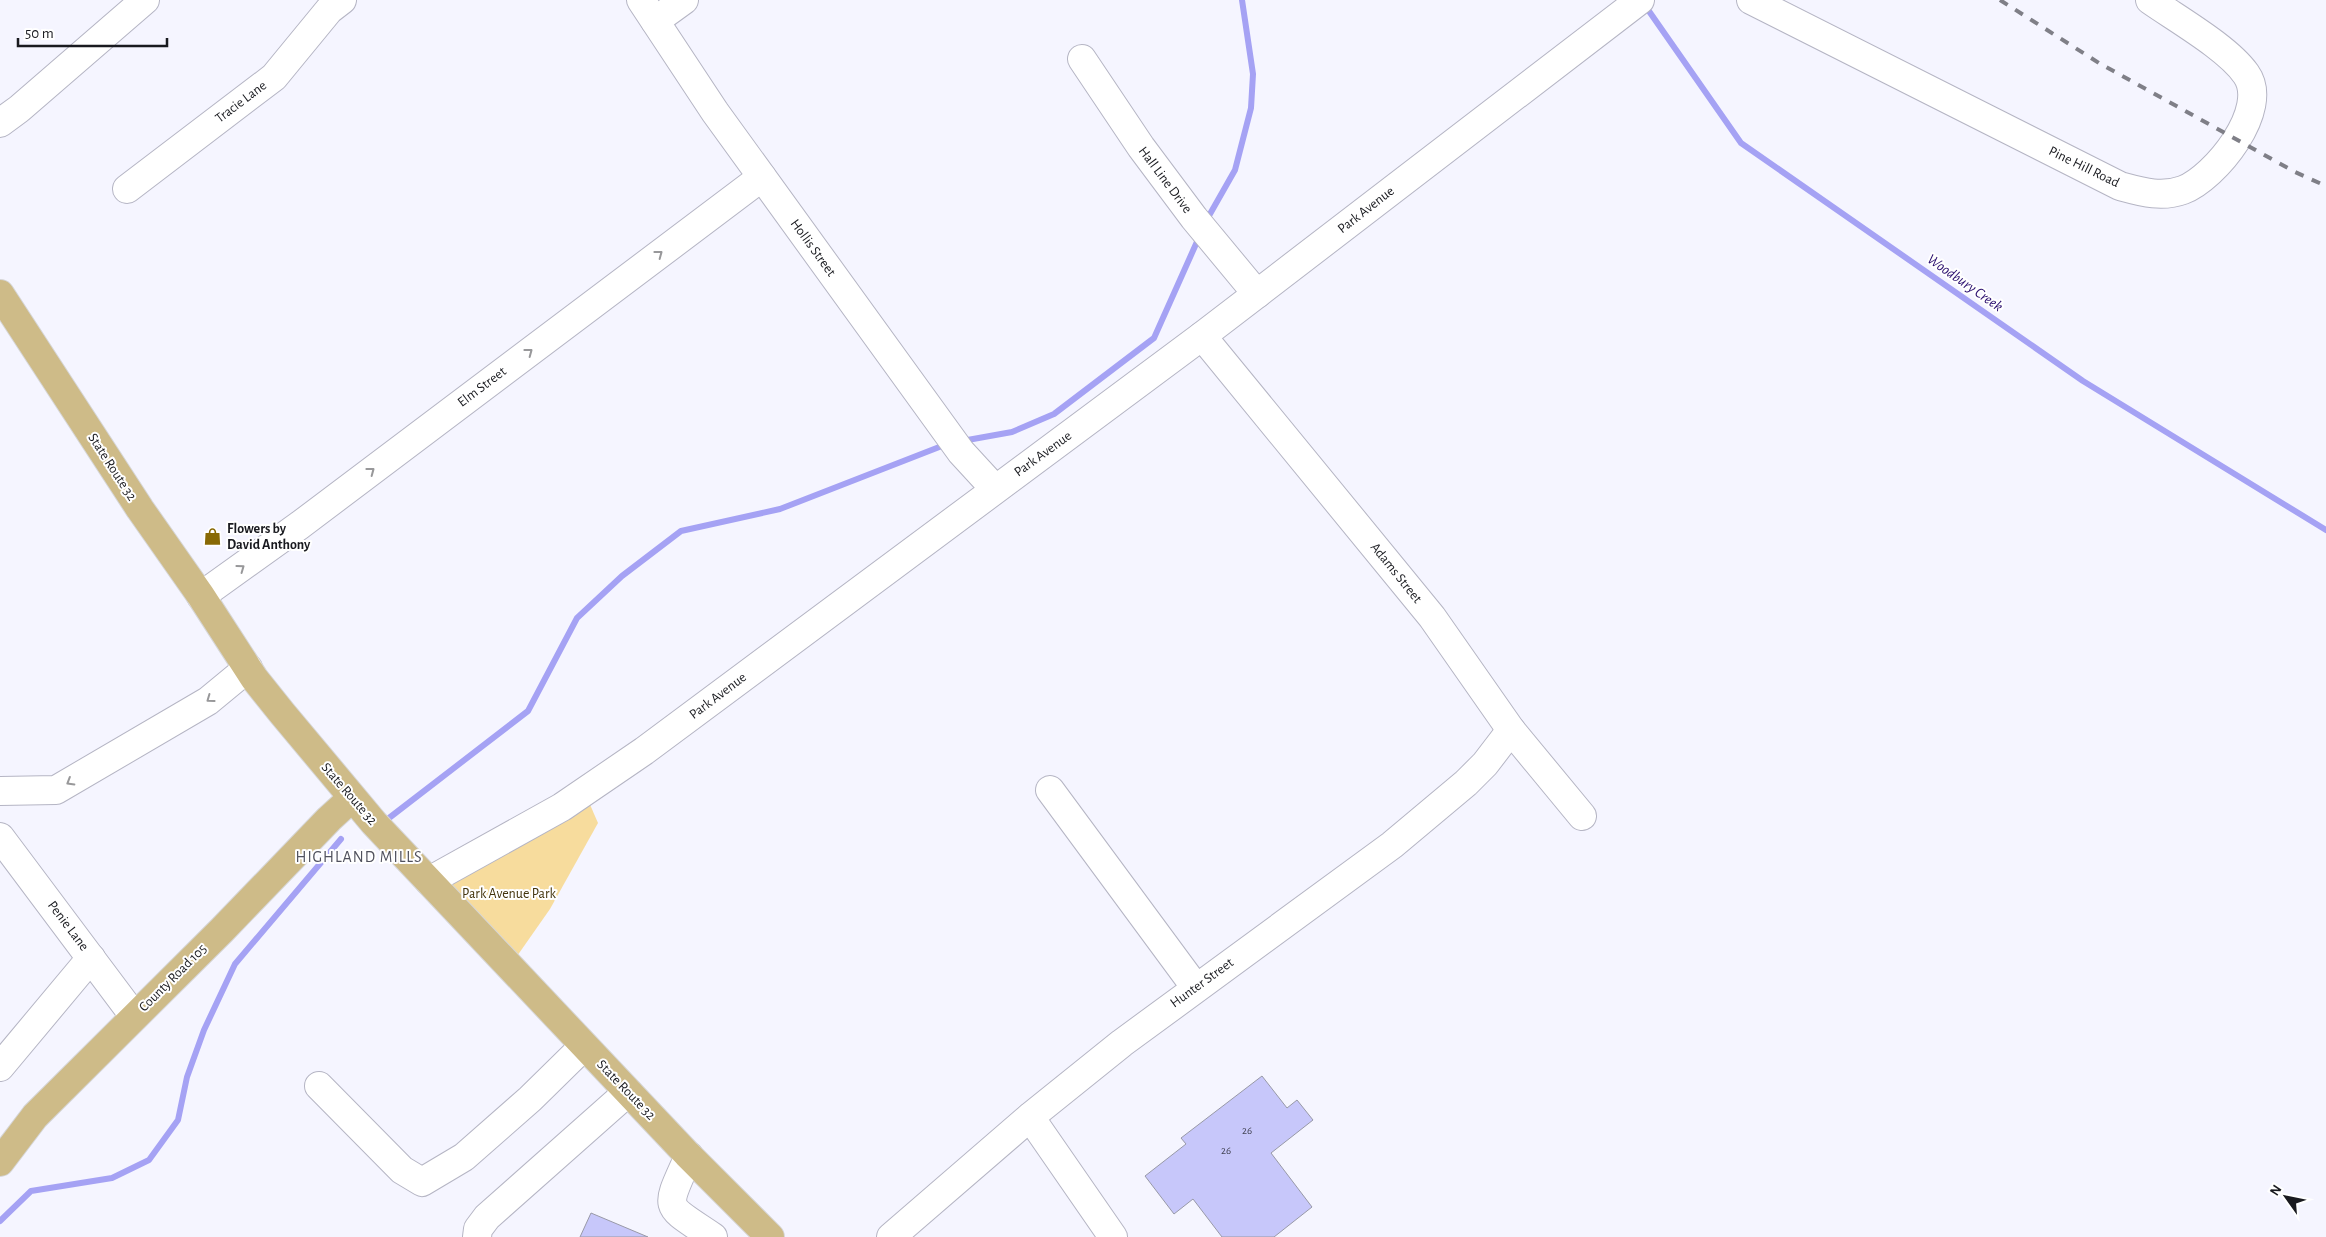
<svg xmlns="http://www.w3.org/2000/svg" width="2326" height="1237" viewBox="0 0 2326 1237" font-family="'Alegreya Sans',sans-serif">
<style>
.green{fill:#f7dc9d}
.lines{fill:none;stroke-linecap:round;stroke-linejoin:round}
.stream{stroke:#a5a2f4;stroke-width:6}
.building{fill:#c7c7fa;stroke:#9899a7}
.minor-casing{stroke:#b5b5c4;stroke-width:30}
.major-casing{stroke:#d6d6d7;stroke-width:30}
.minor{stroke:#fff;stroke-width:28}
.major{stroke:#cebb88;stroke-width:28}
.rail{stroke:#7f7f87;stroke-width:4;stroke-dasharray:9 9;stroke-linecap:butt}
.oneway{stroke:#98989a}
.labels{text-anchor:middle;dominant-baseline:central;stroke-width:4;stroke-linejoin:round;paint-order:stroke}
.number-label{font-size:11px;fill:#444556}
.street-label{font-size:14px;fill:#191a1f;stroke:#fff}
.poi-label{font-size:14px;font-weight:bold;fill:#191a1f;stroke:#fff;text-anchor:start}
.park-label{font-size:14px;fill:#42330b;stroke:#fff}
.water-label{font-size:15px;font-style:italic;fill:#280c6d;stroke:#fff}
.quarter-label{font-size:16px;letter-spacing:1px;fill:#50515d;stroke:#fff}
</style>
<rect width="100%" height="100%" fill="#f5f5ff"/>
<polygon class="green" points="588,800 598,823 550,909 515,959 441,885"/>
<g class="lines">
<g class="stream">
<polyline points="1644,4 1741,143 2083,381 2326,530"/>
<polyline points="1206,221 1235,170 1251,108 1253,74 1242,0"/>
<polyline points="962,441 1012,432 1054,414 1154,338 1200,235"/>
<polyline points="389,818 528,711 577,618 622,576 681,531 780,509 947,444"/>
<polyline points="0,1221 31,1191 112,1178 149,1160 178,1120 187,1077 204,1030 235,964 341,839"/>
</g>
</g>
<g class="building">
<polygon points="1262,1076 1287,1108 1297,1100 1313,1120 1271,1153 1312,1207 1274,1237 1222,1237 1193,1199 1174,1214 1145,1176 1186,1144 1181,1138"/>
<polygon points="591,1213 648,1237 580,1237"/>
</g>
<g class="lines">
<defs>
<g id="minor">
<polyline points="641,0 715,112 961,452 995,489"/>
<path d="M1751,0L2120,186C2142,192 2161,198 2183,190C2215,178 2271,109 2246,74C2228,48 2177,19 2150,0"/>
<polyline points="655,21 684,0"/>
<polyline points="1082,59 1141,147 1194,218 1257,294"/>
<polyline points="0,123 19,109 145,0"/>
<polyline points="127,189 274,77 329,10 342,0"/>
<polyline points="1202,336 1432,617 1511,730 1582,816"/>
<polyline points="201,596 300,525 762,177"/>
<polyline points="1050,790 1196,988"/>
<polyline points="0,791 56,790 208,701 248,668"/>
<polyline points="0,837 134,1016"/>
<polyline points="429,881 562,807 644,751 1202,336 1640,0"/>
<polyline points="0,1067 91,958"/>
<polyline points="319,1086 402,1170 422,1182 464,1157 530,1099 584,1046"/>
<polyline points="1030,1117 1113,1237"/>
<path d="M689,1156C664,1212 663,1203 713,1237"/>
<polyline points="477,1237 478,1229 487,1217 628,1092"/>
<polyline points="891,1237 1030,1117 1122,1043 1392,845 1466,783 1485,764 1511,730"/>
</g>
<g id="major">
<polyline points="0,294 140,509 201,596 254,678 282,713 374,823 687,1154 770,1237"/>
<polyline points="0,1162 35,1116 222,930 329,819 352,798"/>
</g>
</defs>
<use href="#minor" class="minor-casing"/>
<use href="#major" class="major-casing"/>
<use href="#minor" class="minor"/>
<use href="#major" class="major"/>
<polyline class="rail" points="2000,0 2099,63 2295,172 2326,186"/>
</g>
<defs><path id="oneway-chevron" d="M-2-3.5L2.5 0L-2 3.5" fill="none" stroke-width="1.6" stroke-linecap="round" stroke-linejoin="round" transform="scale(1.25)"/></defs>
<g class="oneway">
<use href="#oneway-chevron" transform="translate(659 254) rotate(-37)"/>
<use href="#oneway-chevron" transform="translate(529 352) rotate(-37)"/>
<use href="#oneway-chevron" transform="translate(371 471) rotate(-37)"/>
<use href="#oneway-chevron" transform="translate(241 568) rotate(-36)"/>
<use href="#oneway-chevron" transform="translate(210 699) rotate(144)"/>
<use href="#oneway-chevron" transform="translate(70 782) rotate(149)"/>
</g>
<defs>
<symbol id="shop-bare" viewBox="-9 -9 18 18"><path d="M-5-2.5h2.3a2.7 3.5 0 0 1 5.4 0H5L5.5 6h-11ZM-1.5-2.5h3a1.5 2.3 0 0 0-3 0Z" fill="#886905" stroke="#fff" stroke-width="2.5" paint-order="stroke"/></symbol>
</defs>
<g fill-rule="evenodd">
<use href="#shop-bare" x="200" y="524" width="25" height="25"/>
</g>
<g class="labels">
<g class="number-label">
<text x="1247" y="1130">26</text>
<text x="1226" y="1150">26</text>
</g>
<g class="street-label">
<text transform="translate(241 102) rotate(-37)">Tracie Lane</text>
<text transform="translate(2084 167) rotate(26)">Pine Hill Road</text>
<text transform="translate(1165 180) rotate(53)">Hall Line Drive</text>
<text transform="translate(1366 210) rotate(-38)">Park Avenue</text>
<text transform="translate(813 248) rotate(54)">Hollis Street</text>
<text transform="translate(482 387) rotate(-37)">Elm Street</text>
<text transform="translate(1043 454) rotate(-36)">Park Avenue</text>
<text transform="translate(112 467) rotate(57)">State Route 32</text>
<text transform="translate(1396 573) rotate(51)">Adams Street</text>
<text transform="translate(718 696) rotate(-37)">Park Avenue</text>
<text transform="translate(349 794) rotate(49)">State Route 32</text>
<text transform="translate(68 926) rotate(53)">Penie Lane</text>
<text transform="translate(173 978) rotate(-45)">County Road 105</text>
<text transform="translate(1202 983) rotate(-36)">Hunter Street</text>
<text transform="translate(626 1090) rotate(46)">State Route 32</text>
</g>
<g class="poi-label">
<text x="227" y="529">Flowers by<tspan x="227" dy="16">David Anthony</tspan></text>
</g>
<g class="park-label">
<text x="509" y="894">Park Avenue Park</text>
</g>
<g class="water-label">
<text transform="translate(1965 283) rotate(35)">Woodbury Creek</text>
</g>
<g class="quarter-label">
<text x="359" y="857">HIGHLAND MILLS</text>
</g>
</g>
<g transform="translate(2286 1197) rotate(303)" stroke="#ffffff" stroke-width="4" paint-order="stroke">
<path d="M0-4L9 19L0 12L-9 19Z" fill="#191a1f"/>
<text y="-8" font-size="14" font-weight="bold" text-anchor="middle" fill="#191a1f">N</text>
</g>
<path d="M18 38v8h149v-8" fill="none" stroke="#191a1f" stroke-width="2.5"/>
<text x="25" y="38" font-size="15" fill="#191a1f" stroke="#ffffff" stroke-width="4" paint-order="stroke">50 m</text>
</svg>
